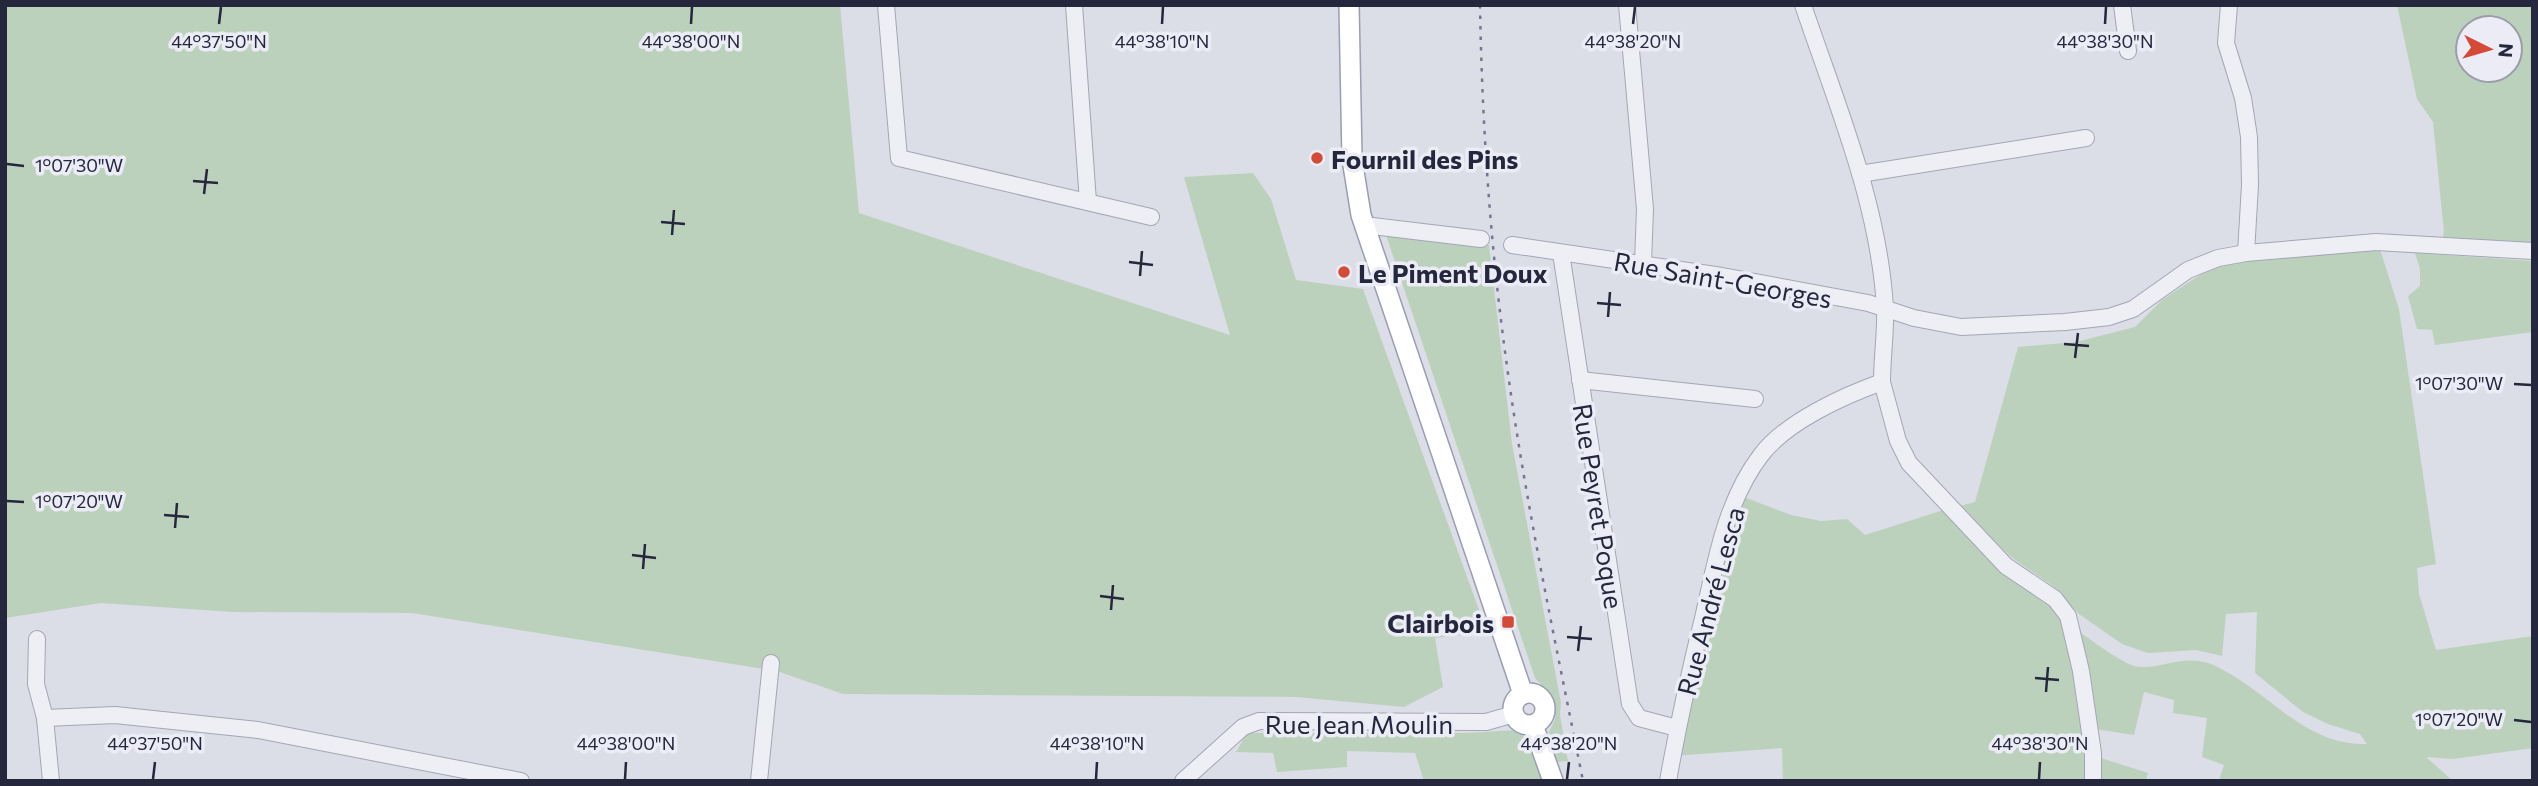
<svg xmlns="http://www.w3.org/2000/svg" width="2538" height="786" viewBox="0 0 2538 786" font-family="Commissioner,sans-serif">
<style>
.green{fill:#bcd1bc;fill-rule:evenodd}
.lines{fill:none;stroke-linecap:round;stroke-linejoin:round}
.minor-casing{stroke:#a4a6b4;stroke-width:18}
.major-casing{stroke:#9a9db3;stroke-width:22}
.minor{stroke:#eeeff5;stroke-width:16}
.major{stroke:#fff;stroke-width:19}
.rail{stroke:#747791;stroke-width:2.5;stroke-dasharray:3.5 7;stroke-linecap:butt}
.ticks{fill:none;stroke:#25273d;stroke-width:2.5}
.poi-dot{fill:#d54a37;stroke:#ebecf5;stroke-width:2.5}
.labels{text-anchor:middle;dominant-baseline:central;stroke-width:7;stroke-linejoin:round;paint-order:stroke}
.poi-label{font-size:26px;font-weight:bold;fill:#25273d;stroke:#ebecf5;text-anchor:start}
.street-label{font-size:26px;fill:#25273d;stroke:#ebecf5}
.ticks-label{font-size:18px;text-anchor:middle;fill:#25273d;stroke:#ebecf5;stroke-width:7;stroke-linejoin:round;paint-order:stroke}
</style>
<rect width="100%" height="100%" fill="#dbdde7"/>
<g class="green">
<polygon points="5,5 840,5 859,213 1230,335 1184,177 1253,173 1271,199 1296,280 1363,289 1487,632 1435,638 1443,687 1404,707 1296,697 843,694 777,671 412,613 233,612 101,603 5,618"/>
<path d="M2397,5H2533V245L2442,241L2444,232L2433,122L2417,99ZM2468,28H2510V70H2468Z"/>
<polygon points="1386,235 1489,245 1512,444 1561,703 1560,715 1568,761 1556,762 1549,732 1555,719 1553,697 1535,678"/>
<path d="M2380,249L2399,309L2436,564L2417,568L2419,594L2436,650L2533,636V748L2453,759L2426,757L2453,781H2219L2224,765L2202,757L2207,718L2173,713L2174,700L2144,692L2134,735L2095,729L2076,629C2088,638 2125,666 2139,667C2164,668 2182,655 2208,663C2216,665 2224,671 2232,675C2277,702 2309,745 2367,744L2360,734L2328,724L2303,712L2255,673L2257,612L2226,614L2222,656L2196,650L2148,653L2122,644L2079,614L2053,586L2015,560L1956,507L1975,502L2018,347L2076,342L2135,327L2162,300L2209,269L2244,259Z"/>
<polygon points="2415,253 2533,261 2533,332 2435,345 2432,330 2417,329 2408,296 2420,286 2420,269"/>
<polygon points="1738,495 1791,515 1821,521 1847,519 1865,535 1950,508 2068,616 2093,781 1783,781 1782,748 1672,756"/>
<polygon points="1518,730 1530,742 1542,781 1424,781 1415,753 1347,751 1347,767 1277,772 1273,753 1236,752 1247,733 1466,733"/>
<polygon points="2098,757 2148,773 2146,781 2100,781"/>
</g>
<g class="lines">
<defs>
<g id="minor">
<polyline points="886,5 899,158 1151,217"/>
<polyline points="1074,5 1088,202"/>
<polyline points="1627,5 1645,209 1643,263"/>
<polyline points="2122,5 2128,51"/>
<polyline points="2229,5 2226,43 2243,98 2249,137 2250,185 2246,253"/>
<polyline points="1860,174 2086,138"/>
<polyline points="1364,225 1481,239"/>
<polyline points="1512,245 1722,276 1868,303 1914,318 1961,327 2065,322 2109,317 2133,309 2188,270 2218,258 2246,253 2376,242 2533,251"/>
<polyline points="1561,253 1630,704 1639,718 1677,728"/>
<polyline points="1580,380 1755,399"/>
<polyline points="1882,382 1898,441 1909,463 2006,566 2055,599 2068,616 2081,671 2093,753 2093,781"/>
<polyline points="37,639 36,684 45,718 51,781"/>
<polyline points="45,718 115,715 258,730 521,781"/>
<polyline points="759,781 771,663"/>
<polyline points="1183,781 1243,727 1259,721 1486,722 1514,714"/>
<path d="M1668,781C1678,725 1690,670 1704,614C1716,560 1726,501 1761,455C1786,422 1843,396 1882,382C1882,357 1886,332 1885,308C1879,203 1836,103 1803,5"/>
</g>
<g id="major">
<polyline points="1349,5 1352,159 1361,215 1523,694"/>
<circle cx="1529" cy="709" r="16"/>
<polyline points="1533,725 1553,781"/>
</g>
</defs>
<use href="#minor" class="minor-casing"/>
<use href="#major" class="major-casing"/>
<use href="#minor" class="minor"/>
<use href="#major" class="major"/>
<path class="rail" d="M1480,5C1482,123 1490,242 1506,359C1525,501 1555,640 1583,781"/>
</g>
<path class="ticks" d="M219,24L221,7M691,24L692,7M1162,24L1163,7M1633,24L1635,7M2105,24L2106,7M7,164L24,166M193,181L218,183M204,194L207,169M661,222L685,224M672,235L674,210M1129,262L1153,265M1140,276L1142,251M1597,303L1621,305M1608,317L1610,292M2064,344L2089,346M2075,358L2078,333M2514,384L2531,385M7,501L24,502M164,515L189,517M175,528L177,503M632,555L656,558M643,569L645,544M1100,596L1124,599M1111,610L1113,585M1567,637L1592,639M1578,651L1581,626M2035,678L2059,680M2046,692L2048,667M2514,720L2531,722M153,779L155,762M625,779L626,762M1096,779L1097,762M1567,779L1569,762M2039,779L2040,762"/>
<g class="poi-dot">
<circle cx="1317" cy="158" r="7"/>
<circle cx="1344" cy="272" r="7"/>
<rect x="1501" y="615" width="14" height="14" rx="3.5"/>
</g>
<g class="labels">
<g class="poi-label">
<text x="1331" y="158">Fournil des Pins</text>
<text x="1358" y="272">Le Piment Doux</text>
<text x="1494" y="622" text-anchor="end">Clairbois</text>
</g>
<g class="street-label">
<text transform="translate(1723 279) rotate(10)">Rue Saint-Georges</text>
<text transform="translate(1599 506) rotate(81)">Rue Peyret Poque</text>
<text transform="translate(1710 601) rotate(-75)">Rue André Lesca</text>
<text x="1359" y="723">Rue Jean Moulin</text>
</g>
</g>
<g class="ticks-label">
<text x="1633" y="48">44°38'20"N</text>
<text x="2105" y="48">44°38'30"N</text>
<text x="219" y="48">44°37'50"N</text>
<text x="691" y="48">44°38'00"N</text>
<text x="1162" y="48">44°38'10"N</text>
<text x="79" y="172">1°07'30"W</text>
<text x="2459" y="390">1°07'30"W</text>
<text x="79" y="508">1°07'20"W</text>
<text x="2459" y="726">1°07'20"W</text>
<text x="155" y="750">44°37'50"N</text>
<text x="626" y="750">44°38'00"N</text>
<text x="1097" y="750">44°38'10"N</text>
<text x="1569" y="750">44°38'20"N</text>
<text x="2040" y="750">44°38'30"N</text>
</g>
<rect width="2538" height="786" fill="none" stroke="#25273d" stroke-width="14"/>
<g transform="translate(2489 49) rotate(95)"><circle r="33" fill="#ebecf5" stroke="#9c9dab" stroke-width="2"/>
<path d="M0-5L12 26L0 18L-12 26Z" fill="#d54a37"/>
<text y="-10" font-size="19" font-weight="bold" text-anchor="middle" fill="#25273d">N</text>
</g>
</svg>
